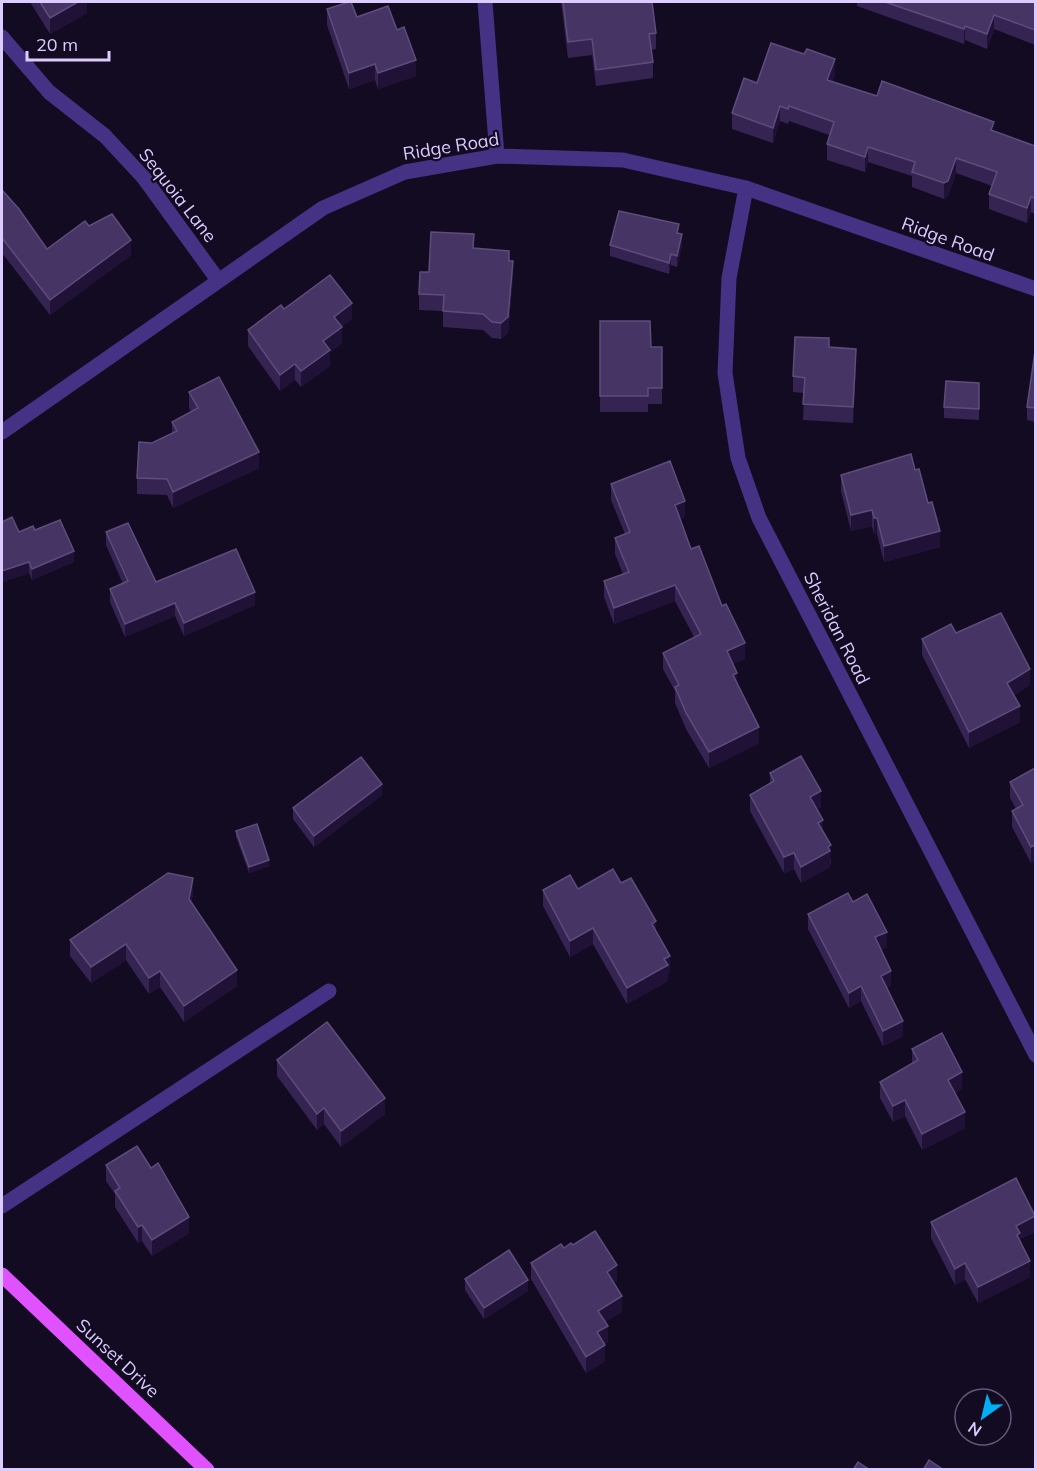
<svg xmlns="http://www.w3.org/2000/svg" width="1037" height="1471" viewBox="0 0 1037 1471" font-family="Mulish,sans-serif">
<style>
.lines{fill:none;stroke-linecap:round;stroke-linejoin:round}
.minor{stroke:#453284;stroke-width:15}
.major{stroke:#e052ff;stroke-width:15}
.wall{fill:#352351}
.shaded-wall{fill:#201236}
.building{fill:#463564;stroke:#5e4c7c;stroke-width:1.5}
.labels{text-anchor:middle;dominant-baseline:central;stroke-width:4.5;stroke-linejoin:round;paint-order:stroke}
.street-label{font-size:18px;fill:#dbcbff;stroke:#130b21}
</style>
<rect width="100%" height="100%" fill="#130b21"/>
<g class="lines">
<g class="minor">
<polyline points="485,2 497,156"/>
<polyline points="2,37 49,92 105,136 144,178 218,280"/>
<polyline points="746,188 729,278 725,373 738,458 759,518 1036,1055"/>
<polyline points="2,432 323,208 405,172 497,156 623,160 746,188 1036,289"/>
<polyline points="2,1206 329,991"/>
</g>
<polyline class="major" points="2,1275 207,1470"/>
</g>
<g class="wall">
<polygon points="30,2 87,2 87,13 50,34"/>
<polygon points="561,2 652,2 656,33 656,49 651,50 653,62 653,78 596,86 592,55 568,58"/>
<polygon points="857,2 1035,2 1035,45 994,29 987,49 965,40 964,44 857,6"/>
<polygon points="327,9 357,17 397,30 416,76 378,89 375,80 349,89 327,25"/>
<polygon points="835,74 832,82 877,96 994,131 1035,146 1035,214 1031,212 1027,223 989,209 989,194 992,186 956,173 948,196 944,199 912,187 912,176 868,162 865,172 827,160 827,144 829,135 789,121 788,124 780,121 773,143 732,129 732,113 757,83"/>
<polygon points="2,190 47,249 131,255 50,315 2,253"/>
<polygon points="679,233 682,245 677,267 671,265 669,274 610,256 610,245"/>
<polygon points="474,248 509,261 513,277 508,333 501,339 492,338 483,330 443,327 443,311 419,310 419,294 429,272"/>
<polygon points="284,309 352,319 341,327 342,343 330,352 330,366 301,387 295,380 280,391 248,346 248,330"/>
<polygon points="600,321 651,347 662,347 662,404 648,404 648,412 600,412"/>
<polygon points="829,347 856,365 853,423 803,420 804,393 793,392 793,376"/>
<polygon points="1035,351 1035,422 1027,420 1027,407"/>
<polygon points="979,383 979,420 944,418 944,407"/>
<polygon points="189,392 259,468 173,508 167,495 137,494 137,478 152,443 172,433 172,422 191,412 189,408"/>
<polygon points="915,470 940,547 884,562 877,534 874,534 872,526 851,531 841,491 841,475"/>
<polygon points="611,484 685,517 680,519 691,549 722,606 745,659 733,664 737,683 759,743 709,768 686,729 675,703 675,691 663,669 663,653 694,637 675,601 614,624 604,597 604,581 623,574 615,554 615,538 625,534 611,500"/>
<polygon points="2,522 19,532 35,530 74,562 32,580 29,573 2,582"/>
<polygon points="106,532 156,582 255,605 184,636 175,616 125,637 110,602 110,589 123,584 106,545"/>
<polygon points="956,633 1030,685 1014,695 1020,722 969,748 922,655 922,639"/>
<polygon points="1035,768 1031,863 1012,827 1012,811 1016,809 1010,798 1010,782"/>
<polygon points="770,773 821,807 817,809 831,861 830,867 801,883 794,869 784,873 750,811 750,795 770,784"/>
<polygon points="382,795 314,847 293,819 293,808"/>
<polygon points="236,831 269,866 249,873 236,837"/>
<polygon points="621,883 656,931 670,972 668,973 668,981 627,1004 593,944 570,957 543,906 543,890 578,889"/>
<polygon points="193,894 191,903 237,986 184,1022 160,987 149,994 126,960 91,983 70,956 70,940"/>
<polygon points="853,902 887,947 881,950 891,986 887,988 903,1036 883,1046 861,1001 849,1008 808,929 808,914"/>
<polygon points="912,1049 962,1089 955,1093 965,1128 922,1150 905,1116 893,1122 880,1098 880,1082 912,1064"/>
<polygon points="277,1060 385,1114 341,1147 324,1124 317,1130 277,1076"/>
<polygon points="106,1165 189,1233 152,1256 142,1241 138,1243 115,1207 115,1194 106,1181"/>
<polygon points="931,1222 1035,1232 1020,1239 1030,1277 978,1303 965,1279 955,1285 931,1238"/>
<polygon points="573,1245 617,1281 614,1283 622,1312 605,1322 608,1342 605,1344 605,1361 586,1373 531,1279 531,1263 564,1248"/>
<polygon points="465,1279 528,1291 484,1319 465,1290"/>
</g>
<g class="shaded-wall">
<polygon points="78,2 87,2 87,13 50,34 50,18"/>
<polygon points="994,15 994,29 987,49 987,34"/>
<polygon points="965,26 965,40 964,44 964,29"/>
<polygon points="835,59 835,74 827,95 827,80"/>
<polygon points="416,60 416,76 378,89 378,73"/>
<polygon points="375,64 375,80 349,89 349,73"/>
<polygon points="780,106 780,121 773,143 773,128"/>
<polygon points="868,147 868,162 865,172 865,157"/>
<polygon points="956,158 956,173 948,196 944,199 944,183"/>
<polygon points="1031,197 1031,212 1027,223 1027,208"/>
<polygon points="682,234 682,245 677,267 677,256"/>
<polygon points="131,240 131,255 50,315 50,300"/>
<polygon points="671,254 671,265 669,274 669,263"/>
<polygon points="513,261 513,277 508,333 501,339 501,323"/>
<polygon points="352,303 352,319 334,333 334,317"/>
<polygon points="342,327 342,343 330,352 330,366 301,387 301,371 323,341"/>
<polygon points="856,349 856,365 853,423 853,407"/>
<polygon points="295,364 295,380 280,391 280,375"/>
<polygon points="259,452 259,468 173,508 173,492"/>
<polygon points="685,501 685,517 675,521 675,505"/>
<polygon points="872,510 872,526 851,531 851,515"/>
<rect x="874" y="518" width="3" height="16"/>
<polygon points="940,531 940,547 884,562 884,546"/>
<polygon points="74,551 74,562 32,580 32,569"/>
<polygon points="29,562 29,573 2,582 2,571"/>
<polygon points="675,585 675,601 614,624 614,608"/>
<polygon points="255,592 255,605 184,636 184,623"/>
<polygon points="175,603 175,616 125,637 125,624"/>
<polygon points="745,643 745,659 727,667 727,651"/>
<polygon points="1030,669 1030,685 1007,699 1007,683"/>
<polygon points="737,673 737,689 733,675"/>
<polygon points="1020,706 1020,722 969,748 969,732"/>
<polygon points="759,727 759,743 709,768 709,752"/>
<polygon points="382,784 382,795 314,847 314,836"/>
<polygon points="821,791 821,807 810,813 810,797"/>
<polygon points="823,820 823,836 818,823"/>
<polygon points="831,845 830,867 801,883 801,867 828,847"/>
<polygon points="1035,845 1035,861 1031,863 1031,847"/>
<polygon points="794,853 794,869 784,873 784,857"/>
<polygon points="269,860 269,866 249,873 249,867"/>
<polygon points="193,878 193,894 189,915 189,899"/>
<polygon points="656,921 656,937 652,924"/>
<polygon points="593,928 593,944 570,957 570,941"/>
<polygon points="887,932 887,947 875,953 875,937"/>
<polygon points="126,944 126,960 91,983 91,967"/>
<polygon points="670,956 670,972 668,973 668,981 627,1004 627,988 664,959"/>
<polygon points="237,970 237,986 184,1022 184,1006"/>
<polygon points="160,971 160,987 149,994 149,978"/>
<polygon points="891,971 891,986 881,991 881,976"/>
<polygon points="861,986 861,1001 849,1008 849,993"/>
<polygon points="903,1021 903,1036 883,1046 883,1031"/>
<polygon points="962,1072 962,1089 948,1096 948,1080"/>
<polygon points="385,1098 385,1114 341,1147 341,1131"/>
<polygon points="905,1100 905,1116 893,1122 893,1106"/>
<polygon points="324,1108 324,1124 317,1130 317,1114"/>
<polygon points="965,1112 965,1128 922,1150 922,1134"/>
<polygon points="1035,1216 1035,1232 1020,1239 1020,1249 1016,1226"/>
<polygon points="189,1217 189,1233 152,1256 152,1240"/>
<polygon points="142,1225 142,1241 138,1243 138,1227"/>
<polygon points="1030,1261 1030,1277 978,1303 978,1287"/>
<polygon points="965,1263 965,1279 955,1285 955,1269"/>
<polygon points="617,1265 617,1281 607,1288 607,1272"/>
<polygon points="528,1280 528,1291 484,1319 484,1308"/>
<polygon points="622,1296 622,1312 598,1327 598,1311"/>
<polygon points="608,1326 608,1342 597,1348 597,1332"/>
<polygon points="605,1345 605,1361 586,1373 586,1357"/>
</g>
<g class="building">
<polygon points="40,2 78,2 50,18"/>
<polygon points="349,2 351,2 357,17 388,6 397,30 404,27 416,60 378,73 375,64 349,73 327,9"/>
<polygon points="563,2 652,2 656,33 649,34 653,62 596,70 592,39 568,42"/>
<polygon points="885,2 1035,2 1035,30 994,15 987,34 965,26 964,29"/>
<polygon points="771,43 804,54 807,49 835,59 827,80 877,96 882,81 994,122 991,130 1035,146 1035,198 1031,197 1027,208 989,194 997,172 956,158 948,181 944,183 912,172 915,162 868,147 865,157 827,144 834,122 789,106 788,109 780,106 773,128 732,113 744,78 757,83"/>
<polygon points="2,190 19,209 47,249 85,221 89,226 112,214 131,240 50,300 2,238"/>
<polygon points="619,211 679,224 677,233 682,234 677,256 671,254 669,263 610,245"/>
<polygon points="431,232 474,234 473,248 509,251 509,261 513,261 508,317 501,323 492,322 483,314 443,311 444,295 419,294 420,272 429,272"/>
<polygon points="330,275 352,303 334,317 342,327 323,341 330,350 301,371 295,364 280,375 248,330 281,305 284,309"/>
<polygon points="600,321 650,321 651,347 662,347 662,388 648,388 648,396 600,396"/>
<polygon points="795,337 829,338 829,347 856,349 853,407 803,404 805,378 793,376"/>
<polygon points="1035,351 1035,408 1027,407"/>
<polygon points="219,377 259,452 173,492 167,479 137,478 139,442 152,443 177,431 172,422 198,408 189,392"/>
<polygon points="946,381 979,383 979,409 944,407"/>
<polygon points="911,454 915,470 919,469 928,503 932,502 940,531 884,546 877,518 874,518 872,510 851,515 841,475"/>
<polygon points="670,461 685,501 675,505 691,549 699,546 722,606 726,604 745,643 727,651 737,673 733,675 759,727 709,752 686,713 675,687 679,685 663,653 701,634 675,585 614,608 604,581 629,572 615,538 630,532 611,484"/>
<polygon points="12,517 19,532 33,526 35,530 60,520 74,551 32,569 29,562 2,571 2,522"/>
<polygon points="128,523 156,582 236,549 255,592 184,623 175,603 125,624 110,589 128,581 106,532"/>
<polygon points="1001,613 1030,669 1007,683 1020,706 969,732 922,639 951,624 956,633"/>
<polygon points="801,756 821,791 810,797 823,820 818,823 831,845 828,847 830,851 801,867 794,853 784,857 750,795 774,781 770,773"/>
<polygon points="361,757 382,784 314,836 293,808"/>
<polygon points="1035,768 1035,845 1031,847 1012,811 1023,805 1010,782"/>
<polygon points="257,824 269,860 249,867 236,831"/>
<polygon points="613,869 621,883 631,878 656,921 652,924 670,956 664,959 668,965 627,988 593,928 570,941 543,890 570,875 578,889"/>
<polygon points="168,873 193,878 189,899 237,970 184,1006 160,971 149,978 126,944 91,967 70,940"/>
<polygon points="848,893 853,902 867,894 887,932 875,937 891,971 881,976 903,1021 883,1031 861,986 849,993 808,914"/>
<polygon points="327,1022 385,1098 341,1131 324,1108 317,1114 277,1060"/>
<polygon points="942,1033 962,1072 948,1080 965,1112 922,1134 905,1100 893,1106 880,1082 918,1060 912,1049"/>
<polygon points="137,1146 151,1168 158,1163 189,1217 152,1240 142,1225 138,1227 115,1191 120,1188 106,1165"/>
<polygon points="1016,1178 1035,1216 1016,1226 1020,1233 1017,1235 1030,1261 978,1287 965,1263 955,1269 931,1222"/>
<polygon points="595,1231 617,1265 607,1272 622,1296 598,1311 608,1326 597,1332 605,1345 586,1357 531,1263 561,1244 564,1248 571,1243 573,1245"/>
<polygon points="509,1250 528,1280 484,1308 465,1279"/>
<polygon points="929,1460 944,1470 923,1470"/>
<polygon points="858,1462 870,1470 853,1470"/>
</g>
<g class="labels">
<g class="street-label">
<text transform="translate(451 146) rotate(-9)">Ridge Road</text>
<text transform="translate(178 195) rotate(52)">Sequoia Lane</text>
<text transform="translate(948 239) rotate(20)">Ridge Road</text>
<text transform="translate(837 628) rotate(63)">Sheridan Road</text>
<text transform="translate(118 1358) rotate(43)">Sunset Drive</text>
</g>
</g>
<rect width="1037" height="1471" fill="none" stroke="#dbcbff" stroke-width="6"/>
<g transform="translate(983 1417) rotate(214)"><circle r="28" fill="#130b21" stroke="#63587a" stroke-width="1.5"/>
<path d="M0-4.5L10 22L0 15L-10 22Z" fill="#00aef6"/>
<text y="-9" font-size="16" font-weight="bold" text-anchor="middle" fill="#dbcbff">N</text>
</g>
<path d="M27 51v9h82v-9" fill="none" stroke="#dbcbff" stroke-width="3"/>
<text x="36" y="51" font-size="18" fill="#dbcbff" stroke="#130b21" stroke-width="4.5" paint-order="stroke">20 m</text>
</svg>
